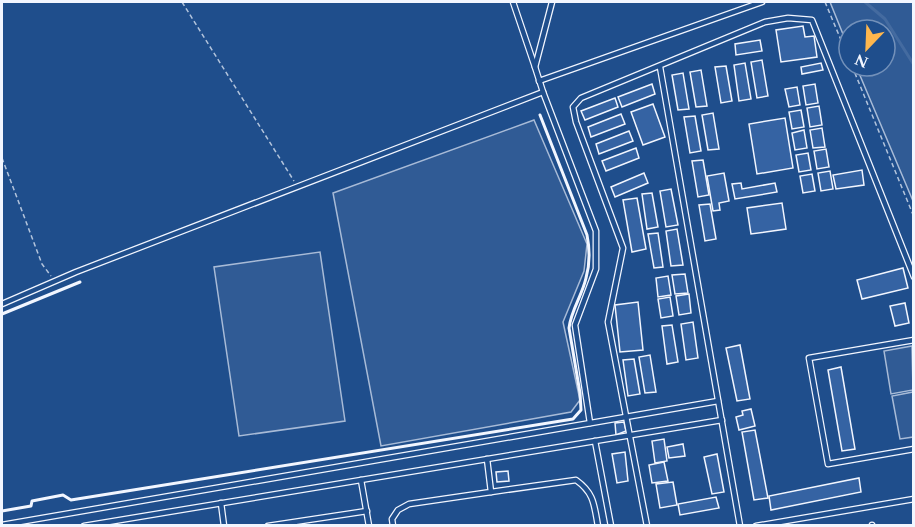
<svg xmlns="http://www.w3.org/2000/svg" width="915" height="527" viewBox="0 0 915 527" font-family="Spectral,serif">
<style>
.built{fill:#305b95;stroke:#a8bbd7;stroke-width:1.5}
.lines{fill:none;stroke-linecap:round;stroke-linejoin:round}
.stream{stroke:#446ba0;stroke-width:3}
.building{fill:#3563a3;stroke:#f2f6ff;stroke-width:1.5}
.lane-casing{stroke:#f2f6ff;stroke-width:7}
.path{stroke:#b3c4dc;stroke-width:1.5;stroke-dasharray:4.5 3;stroke-linecap:butt}
.lane{stroke:#1f4e8c;stroke-width:4.5}
.wall{stroke:#f2f6ff;stroke-width:3}
</style>
<rect width="100%" height="100%" fill="#1f4e8c"/>
<g class="built">
<polygon points="830,2 913,2 913,201 856,66 885,66 885,30 849,30 849,49"/>
<polygon points="534,120 587,244 584,271 563,322 580,400 571,412 381,446 333,193"/>
<polygon points="320,252 345,421 239,436 214,267"/>
<polygon points="912,346 913,390 891,394 884,351"/>
<polygon points="913,392 913,437 900,439 892,396"/>
</g>
<g class="lines">
<polyline class="stream" points="865,2 885,19 914,65"/>
</g>
<g class="building">
<polygon points="803,26 805,37 814,36 817,57 781,62 776,30"/>
<polygon points="760,40 762,51 736,55 735,44"/>
<polygon points="762,60 768,96 757,98 751,62"/>
<polygon points="745,63 751,99 739,101 734,65"/>
<polygon points="821,63 823,70 802,74 801,67"/>
<polygon points="726,66 732,101 721,103 715,67"/>
<polygon points="701,70 707,106 696,107 690,72"/>
<polygon points="683,73 689,109 678,110 672,75"/>
<polygon points="652,84 655,94 622,107 618,97"/>
<polygon points="815,84 818,103 806,105 803,86"/>
<polygon points="797,87 800,105 789,107 785,89"/>
<polygon points="615,98 618,107 585,120 581,111"/>
<polygon points="653,104 665,137 643,145 631,112"/>
<polygon points="819,106 822,125 810,127 807,108"/>
<polygon points="801,110 804,127 792,129 789,112"/>
<polygon points="713,113 719,149 708,150 702,115"/>
<polygon points="621,114 625,124 591,137 588,127"/>
<polygon points="695,116 701,151 690,153 684,117"/>
<polygon points="785,118 793,168 757,174 749,124"/>
<polygon points="822,128 825,147 813,148 810,130"/>
<polygon points="804,130 807,148 795,150 792,133"/>
<polygon points="629,131 633,141 599,154 596,144"/>
<polygon points="636,148 639,158 606,171 602,161"/>
<polygon points="826,149 829,167 817,169 814,151"/>
<polygon points="808,153 811,170 799,172 796,155"/>
<polygon points="703,160 709,195 698,197 692,161"/>
<polygon points="862,170 864,185 836,189 833,175"/>
<polygon points="830,171 833,189 821,191 818,173"/>
<polygon points="644,173 648,183 615,197 611,187"/>
<polygon points="724,173 729,201 719,203 720,210 713,211 707,176"/>
<polygon points="812,174 815,191 803,193 800,176"/>
<polygon points="741,183 742,189 775,183 777,192 735,199 732,184"/>
<polygon points="671,189 678,225 666,227 660,191"/>
<polygon points="652,193 658,227 647,229 642,194"/>
<polygon points="637,198 646,249 632,252 623,200"/>
<polygon points="782,203 786,229 751,234 747,208"/>
<polygon points="710,204 716,239 705,241 699,205"/>
<polygon points="677,229 683,265 671,266 666,231"/>
<polygon points="658,233 663,267 654,268 648,234"/>
<polygon points="903,268 908,288 862,299 857,280"/>
<polygon points="685,274 688,293 675,294 672,275"/>
<polygon points="668,276 671,295 658,297 656,278"/>
<polygon points="689,294 691,313 679,315 676,296"/>
<polygon points="670,297 673,316 661,318 658,299"/>
<polygon points="638,302 643,350 620,352 615,305"/>
<polygon points="905,303 909,323 895,326 890,306"/>
<polygon points="693,322 698,358 686,360 681,324"/>
<polygon points="672,325 678,362 667,364 662,326"/>
<polygon points="740,345 750,399 737,401 726,348"/>
<polygon points="650,355 656,392 645,393 639,357"/>
<polygon points="634,359 640,394 628,396 623,360"/>
<polygon points="841,367 855,449 842,451 828,370"/>
<polygon points="751,409 755,426 739,430 736,417 743,415 742,411"/>
<polygon points="624,422 626,431 616,435 615,423"/>
<polygon points="755,430 768,498 754,500 742,432"/>
<polygon points="664,439 667,461 655,463 652,441"/>
<polygon points="683,444 685,456 669,458 667,447"/>
<polygon points="625,452 628,481 617,483 612,454"/>
<polygon points="717,454 724,492 712,494 704,457"/>
<polygon points="664,462 668,481 652,483 649,465"/>
<polygon points="508,471 509,481 497,482 496,472"/>
<polygon points="859,478 861,492 771,510 769,496"/>
<polygon points="673,482 677,505 660,508 656,484"/>
<polygon points="716,497 719,508 680,515 678,504"/>
</g>
<g class="lines">
<defs>
<g id="lane">
<polyline points="513,2 535,67"/>
<polyline points="552,2 535,67 543,92 596,231 596,269 575,325 590,423"/>
<polyline points="660,67 740,526"/>
<polyline points="539,81 762,2"/>
<polyline points="2,304 76,272 543,92"/>
<polyline points="914,340 809,358 828,464 914,449"/>
<polyline points="595,441 611,526"/>
<polyline points="361,480 369,526"/>
<path d="M491,492L576,480C594,493 594,504 598,526"/>
<polyline points="221,503 224,526"/>
<polyline points="2,525 718,401"/>
<polyline points="872,525 872,526"/>
<polyline points="84,526 722,420"/>
<polyline points="268,526 367,511"/>
<polyline points="393,526 392,519 398,510 409,504 491,492 487,459"/>
<polyline points="647,526 608,322 623,248 576,122 573,107 581,98 765,22 788,18 812,20 914,277"/>
<polyline points="756,526 914,499"/>
</g>
</defs>
<use href="#lane" class="lane-casing"/>
<g class="path">
<polyline points="182,2 294,181"/>
<polyline points="825,2 849,59"/>
<polyline points="852,66 914,217"/>
<polyline points="2,158 42,264 51,276"/>
</g>
<use href="#lane" class="lane"/>
<g class="wall">
<polyline points="2,314 80,282"/>
<path d="M2,511L31,506L32,501L63,495L71,500L573,419L581,410L580,393L569,328C571,310 582,296 586,278C590,264 590,250 587,235L540,115"/>
</g>
</g>
<rect width="915" height="527" fill="none" stroke="#f2f6ff" stroke-width="6"/>
<g transform="translate(867 48) rotate(203)"><circle r="28" fill="#1f4e8c" stroke="#7391ba" stroke-width="1.5"/>
<path d="M0-4.5L10 22L0 15L-10 22Z" fill="#ffb74d"/>
<text y="-9" font-size="16" font-weight="bold" text-anchor="middle" fill="#f2f6ff">N</text>
</g>
</svg>
